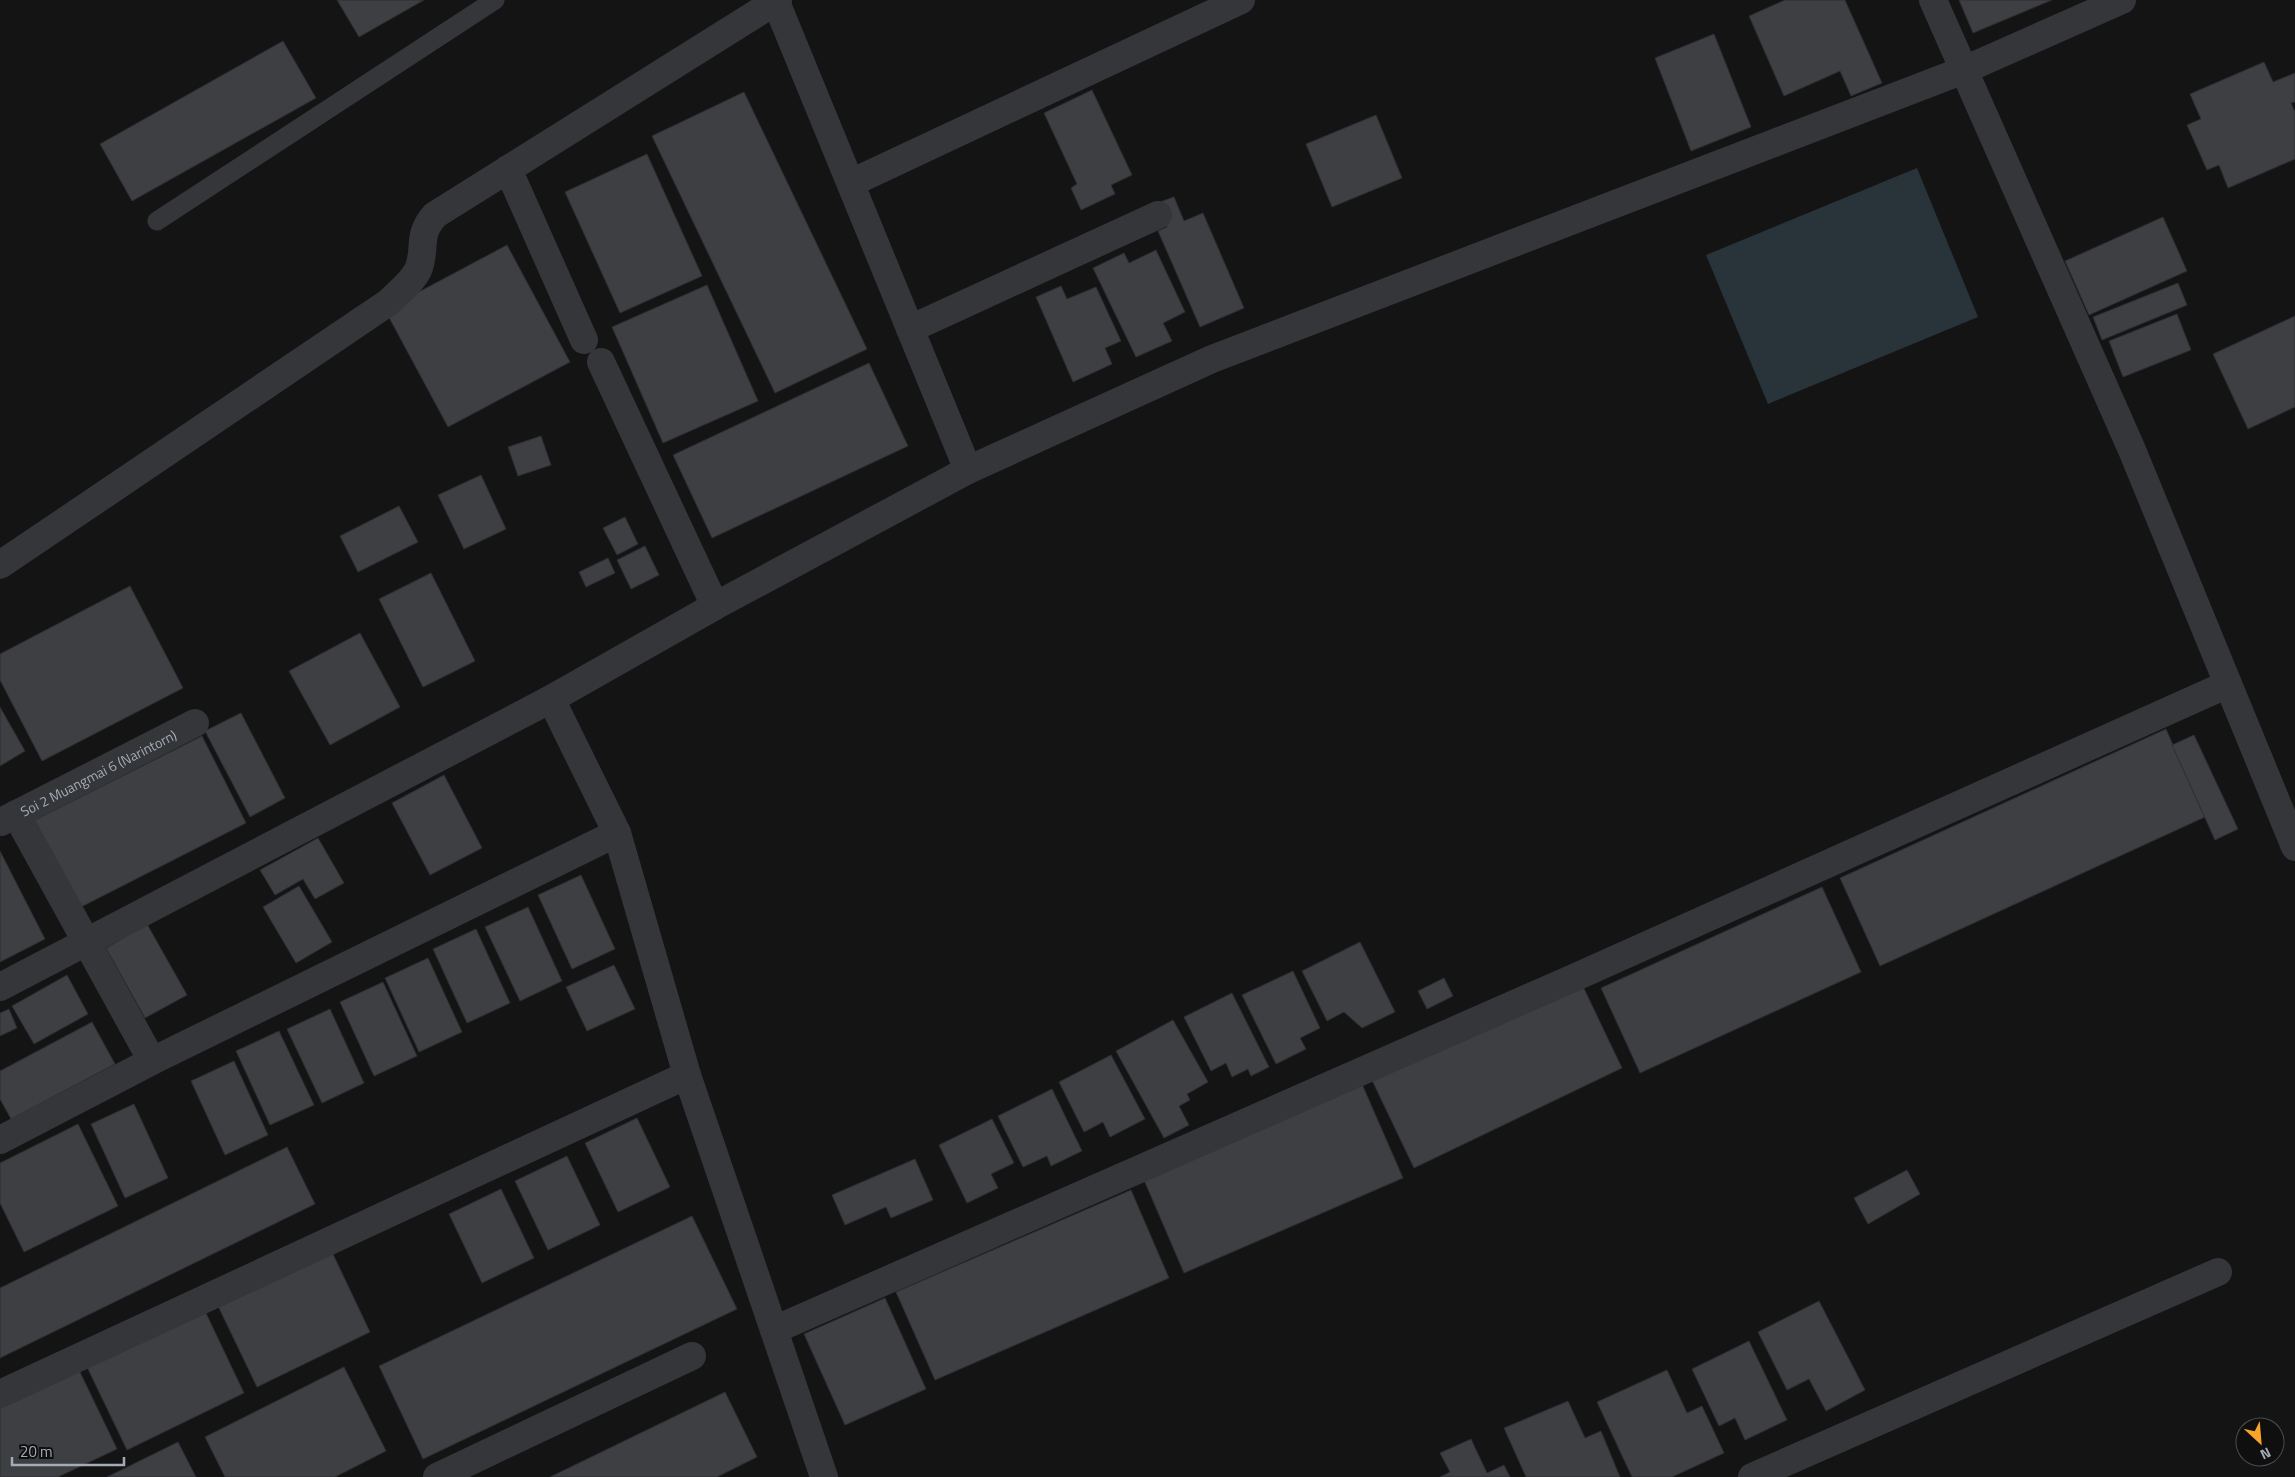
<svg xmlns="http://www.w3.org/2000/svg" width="2295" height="1477" viewBox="0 0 2295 1477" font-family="'Titillium Web',sans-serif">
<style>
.water{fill:#29333a}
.building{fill:#3d3f42;stroke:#2d2e31}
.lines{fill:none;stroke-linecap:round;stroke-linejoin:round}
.lane{stroke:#34363a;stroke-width:19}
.street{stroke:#34363a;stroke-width:28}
.labels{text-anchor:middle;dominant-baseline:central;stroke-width:4.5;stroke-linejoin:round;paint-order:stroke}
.street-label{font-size:14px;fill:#a5abb6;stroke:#0f0f10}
</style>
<rect width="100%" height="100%" fill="#141415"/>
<polygon class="water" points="1917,168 1978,317 1768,404 1706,255"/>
<g class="building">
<polygon points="337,0 424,0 359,37"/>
<polygon points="1785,0 1845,0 1882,83 1851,96 1840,71 1784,96 1749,16"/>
<polygon points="1959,0 2052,0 1973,33"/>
<polygon points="1714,34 1751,127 1691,151 1655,58"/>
<polygon points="283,41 316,98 132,201 100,144"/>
<polygon points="2264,62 2273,82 2295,73 2295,102 2291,103 2295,112 2295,159 2228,188 2219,165 2207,170 2187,125 2201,119 2190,94"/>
<polygon points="1092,90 1132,175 1111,185 1115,194 1081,210 1071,188 1077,184 1044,113"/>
<polygon points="744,92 867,349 775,393 652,136"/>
<polygon points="1376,115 1402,178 1332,207 1306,144"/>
<polygon points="647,154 702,276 620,313 565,192"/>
<polygon points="1174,197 1184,221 1203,213 1244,308 1200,327 1158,231 1167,227 1157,203"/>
<polygon points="2163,217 2187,271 2089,315 2065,261"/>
<polygon points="507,245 570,362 448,427 385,310"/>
<polygon points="1156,250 1185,312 1163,323 1172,341 1136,357 1093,268 1124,253 1129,263"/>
<polygon points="2178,283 2187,305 2102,340 2093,317"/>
<polygon points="707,285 758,401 663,443 612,327"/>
<polygon points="1061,286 1067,299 1096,287 1121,341 1105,348 1112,364 1073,382 1036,297"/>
<polygon points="2177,314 2191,350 2123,377 2109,341"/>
<polygon points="2295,316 2295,407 2248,429 2213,354"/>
<polygon points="869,363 908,446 712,538 673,455"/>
<polygon points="541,436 551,465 518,476 508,447"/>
<polygon points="481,475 506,529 464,549 438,495"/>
<polygon points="399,506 418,542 358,572 340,536"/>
<polygon points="625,517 638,544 617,555 603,528"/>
<polygon points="645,546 659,575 631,589 617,560"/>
<polygon points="608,558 615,573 586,587 579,572"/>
<polygon points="431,573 475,661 423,687 379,599"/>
<polygon points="130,586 183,688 42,761 0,680 0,654"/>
<polygon points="360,633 400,707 330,745 289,671"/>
<polygon points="0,707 25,751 0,766"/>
<polygon points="241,713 285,798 250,817 205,731"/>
<polygon points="2166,729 2205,817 1880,966 1840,878"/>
<polygon points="2194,735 2238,829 2215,840 2172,745"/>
<polygon points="202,736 246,823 77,909 33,821"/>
<polygon points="444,775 482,848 430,875 392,803"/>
<polygon points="318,838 344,883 315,899 303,879 275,895 260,870"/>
<polygon points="0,851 45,939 0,962"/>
<polygon points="581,875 615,949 572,969 538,895"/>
<polygon points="299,886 332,942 296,963 263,907"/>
<polygon points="1822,887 1861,972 1640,1073 1601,988"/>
<polygon points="528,907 562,981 520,1001 485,927"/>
<polygon points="147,924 187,995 145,1018 106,948"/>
<polygon points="476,929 510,1003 467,1023 433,949"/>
<polygon points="1360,942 1395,1012 1362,1028 1344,1012 1327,1021 1302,971"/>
<polygon points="428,958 462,1032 419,1052 385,978"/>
<polygon points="614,965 635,1009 587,1031 566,987"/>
<polygon points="1293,971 1320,1028 1300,1038 1306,1049 1276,1064 1242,995"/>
<polygon points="67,975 88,1014 34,1044 12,1006"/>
<polygon points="1578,976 1622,1068 1414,1168 1370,1076"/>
<polygon points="1444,978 1453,996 1427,1009 1418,991"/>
<polygon points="383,982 417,1056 374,1076 340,1002"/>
<polygon points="1232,993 1269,1067 1251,1076 1248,1069 1232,1077 1226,1063 1211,1071 1184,1017"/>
<polygon points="9,1009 17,1028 0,1036 0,1013"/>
<polygon points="330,1009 364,1083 322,1103 287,1029"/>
<polygon points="1173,1020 1208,1082 1187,1094 1190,1100 1179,1106 1189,1125 1164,1138 1116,1051"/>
<polygon points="92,1022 115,1064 11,1119 0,1099 0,1071"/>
<polygon points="279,1031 314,1105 270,1125 236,1051"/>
<polygon points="1111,1055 1145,1119 1110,1137 1103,1122 1084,1132 1059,1082"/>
<polygon points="234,1061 268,1135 225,1155 191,1081"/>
<polygon points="1362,1084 1403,1178 1184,1273 1144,1180"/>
<polygon points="1052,1089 1082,1151 1051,1166 1047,1156 1023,1167 998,1116"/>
<polygon points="134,1104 168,1178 125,1198 91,1124"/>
<polygon points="637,1118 670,1187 618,1212 585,1143"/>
<polygon points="992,1119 1014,1163 991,1174 998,1188 967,1203 939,1145"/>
<polygon points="78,1124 118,1206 24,1252 0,1203 0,1163"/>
<polygon points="287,1147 315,1204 0,1358 0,1288"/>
<polygon points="567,1156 600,1225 548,1250 515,1181"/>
<polygon points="915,1159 933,1200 891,1218 886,1207 845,1225 832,1195"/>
<polygon points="1907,1170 1920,1194 1868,1224 1854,1198"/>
<polygon points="501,1189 534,1258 482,1283 449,1214"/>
<polygon points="1131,1190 1169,1278 935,1380 896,1292"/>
<polygon points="692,1216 737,1309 423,1459 379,1366"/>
<polygon points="332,1252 370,1332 257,1387 218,1306"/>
<polygon points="885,1298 926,1389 845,1425 804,1334"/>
<polygon points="1819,1301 1865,1390 1826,1411 1809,1379 1787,1390 1758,1332"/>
<polygon points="205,1311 244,1393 127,1450 87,1367"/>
<polygon points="1749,1341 1787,1420 1745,1440 1735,1418 1719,1426 1692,1369"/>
<polygon points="344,1367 386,1451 335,1477 225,1477 205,1437"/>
<polygon points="79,1370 117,1449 58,1477 0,1477 0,1407"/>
<polygon points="1667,1370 1687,1413 1702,1406 1724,1453 1672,1477 1632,1477 1597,1402"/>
<polygon points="725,1392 757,1457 717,1477 550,1477"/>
<polygon points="1568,1401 1585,1438 1601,1431 1620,1477 1526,1477 1504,1428"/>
<polygon points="1471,1439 1487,1473 1504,1465 1510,1477 1440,1477 1450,1472 1440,1453"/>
<polygon points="178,1442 196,1477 107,1477"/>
</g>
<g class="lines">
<polyline class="lane" points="157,221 495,0"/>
<g class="street">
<polyline points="1933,0 2132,450 2295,847"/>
<polyline points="776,2 968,470"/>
<polyline points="508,169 584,340"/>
<polyline points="851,183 1241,0"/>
<polyline points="910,329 1158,215"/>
<polyline points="601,362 715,606"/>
<path d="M0,565L389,302C399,292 412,282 418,270C427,249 416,236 435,215L778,0"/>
<polyline points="551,699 617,833 687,1075 824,1477"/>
<polyline points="16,814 152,1061"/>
<path id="s1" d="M1,822L195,723"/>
<polyline points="0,987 551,699 715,606 968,470 1212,359 1964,70 2122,0"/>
<polyline points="0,1140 152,1061 617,833"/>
<polyline points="774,1330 1578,976 2228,684"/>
<polyline points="0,1394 687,1075"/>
<polyline points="437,1477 692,1356"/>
<polyline points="1752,1477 2218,1272"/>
</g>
</g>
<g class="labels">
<g class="street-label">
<text stroke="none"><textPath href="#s1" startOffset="109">Soi 2 Muangmai 6 (Narintorn)</textPath></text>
</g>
</g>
<g transform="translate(2260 1442) rotate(154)"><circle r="24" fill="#0f0f10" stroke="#4b4d52"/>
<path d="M0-4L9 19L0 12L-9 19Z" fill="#f7a42a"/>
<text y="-8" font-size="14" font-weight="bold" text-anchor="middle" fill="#a5abb6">N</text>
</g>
<path d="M12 1457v8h112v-8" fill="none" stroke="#a5abb6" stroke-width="2.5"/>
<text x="20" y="1457" font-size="15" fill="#a5abb6" stroke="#0f0f10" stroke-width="4" paint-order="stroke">20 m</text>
</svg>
